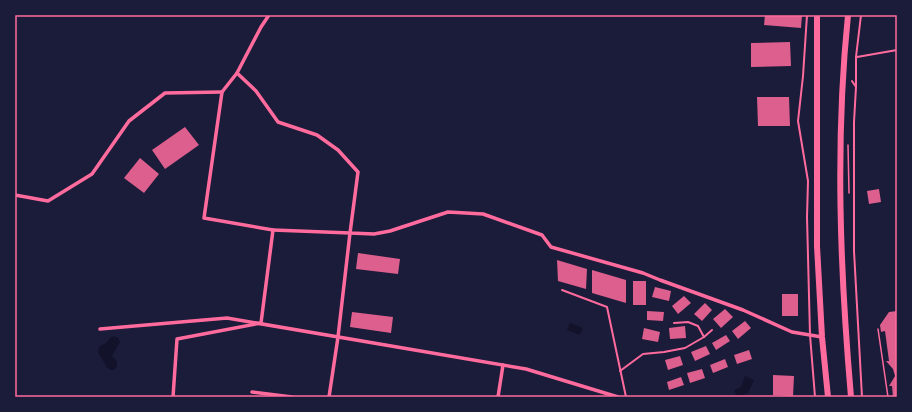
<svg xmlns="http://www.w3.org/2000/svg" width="912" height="412" viewBox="0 0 912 412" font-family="Montserrat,sans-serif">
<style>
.water{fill:#12122b}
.building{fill:#dd5f8e}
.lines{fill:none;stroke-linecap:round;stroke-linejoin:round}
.path{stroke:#ff6b9d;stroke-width:1.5}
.service{stroke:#ff6b9d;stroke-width:2}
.minor{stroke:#ff6b9d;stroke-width:3.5}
.trunk{stroke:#ff6b9d;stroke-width:6}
.neatline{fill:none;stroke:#ff6b9d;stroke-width:1.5}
</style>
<rect width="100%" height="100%" fill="#1b1b3a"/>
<g class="water">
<polygon points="570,323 583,328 580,335 567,330"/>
<path d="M114,336L118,338L120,342L112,356L117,361V366L114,370H111L106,367C104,358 95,354 100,346L106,343L110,338Z"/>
<polygon points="745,376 754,380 748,393 737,397 734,390 741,387"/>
</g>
<g class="building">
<polygon points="765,15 802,15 801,28 764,25"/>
<polygon points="790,42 791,66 751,67 751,43"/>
<polygon points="757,97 789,97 790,126 758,126"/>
<polygon points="185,127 199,145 165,169 152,150"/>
<polygon points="140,158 159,174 144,193 124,178"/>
<polygon points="879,189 881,202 869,204 867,191"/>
<polygon points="358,253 400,259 398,274 356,269"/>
<polygon points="557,260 587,269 586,289 558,281"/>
<polygon points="592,270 626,280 626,303 592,293"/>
<rect x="633" y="281" width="13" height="24"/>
<polygon points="655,287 671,291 669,301 652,297"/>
<rect x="782" y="294" width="16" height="22"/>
<polygon points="684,296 691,303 678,314 672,306"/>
<polygon points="705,303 712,310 702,321 694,314"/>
<polygon points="725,309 733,317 721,328 713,319"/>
<polygon points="647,311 664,312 663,321 647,320"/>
<polygon points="897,311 897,397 893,397 892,386 889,386 895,376 893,369 886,361 889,361 885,331 881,332 880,325 889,312"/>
<polygon points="352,312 393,317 391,333 350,327"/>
<polygon points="745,321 751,328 738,339 732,331"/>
<polygon points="685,326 686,338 670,339 669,328"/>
<polygon points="644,328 660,332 658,342 642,339"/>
<polygon points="726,335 730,341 716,350 712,343"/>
<polygon points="706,346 710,354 695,361 691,352"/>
<polygon points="749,350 752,359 737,364 734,355"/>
<polygon points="680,356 683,365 668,370 665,360"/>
<polygon points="725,359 728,367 713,373 710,365"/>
<polygon points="702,369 705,378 690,383 687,373"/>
<polygon points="773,375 794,376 793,396 773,395"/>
<polygon points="681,377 684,385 669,390 667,382"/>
</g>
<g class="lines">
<g class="path">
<polyline points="848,145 849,193"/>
<polyline points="878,329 888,397"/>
</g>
<g class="service">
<polyline points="807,15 803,76 798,121 808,181 807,217 810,335 815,397"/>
<polyline points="857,57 897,50"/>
<polyline points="852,81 856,87 854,122 854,251 862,397"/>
<polyline points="856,86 856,57 861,15"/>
<polyline points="562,290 607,307 626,397"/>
<polyline points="674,323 688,322 698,326 704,337"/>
<polyline points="620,371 643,354 664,352 685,348 704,337 712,330"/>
</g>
<g class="minor">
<polyline points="237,73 256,91 278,122 317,135 338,150 358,172 350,233 374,234 390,231 448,212 483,214 542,235 551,247 643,273 660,280 743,310 792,332 822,337"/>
<polyline points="15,195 48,201 92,174 129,121 165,93 222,92"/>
<polyline points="273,230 350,233 338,337 329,397"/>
<polyline points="100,329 227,318 526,369 618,397"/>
<polyline points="252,392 292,397"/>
<polyline points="173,397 177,339 261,323 273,230 204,218 222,92 237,73 261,27 269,15"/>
<polyline points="498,397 503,365"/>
</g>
<g class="trunk">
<polyline points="817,15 817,246 822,337 828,397"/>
<path d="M848,15C835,142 840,270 851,397"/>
</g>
</g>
<rect width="912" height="412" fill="none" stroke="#1b1b3a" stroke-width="32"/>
<rect x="16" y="16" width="880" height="380" class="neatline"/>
</svg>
